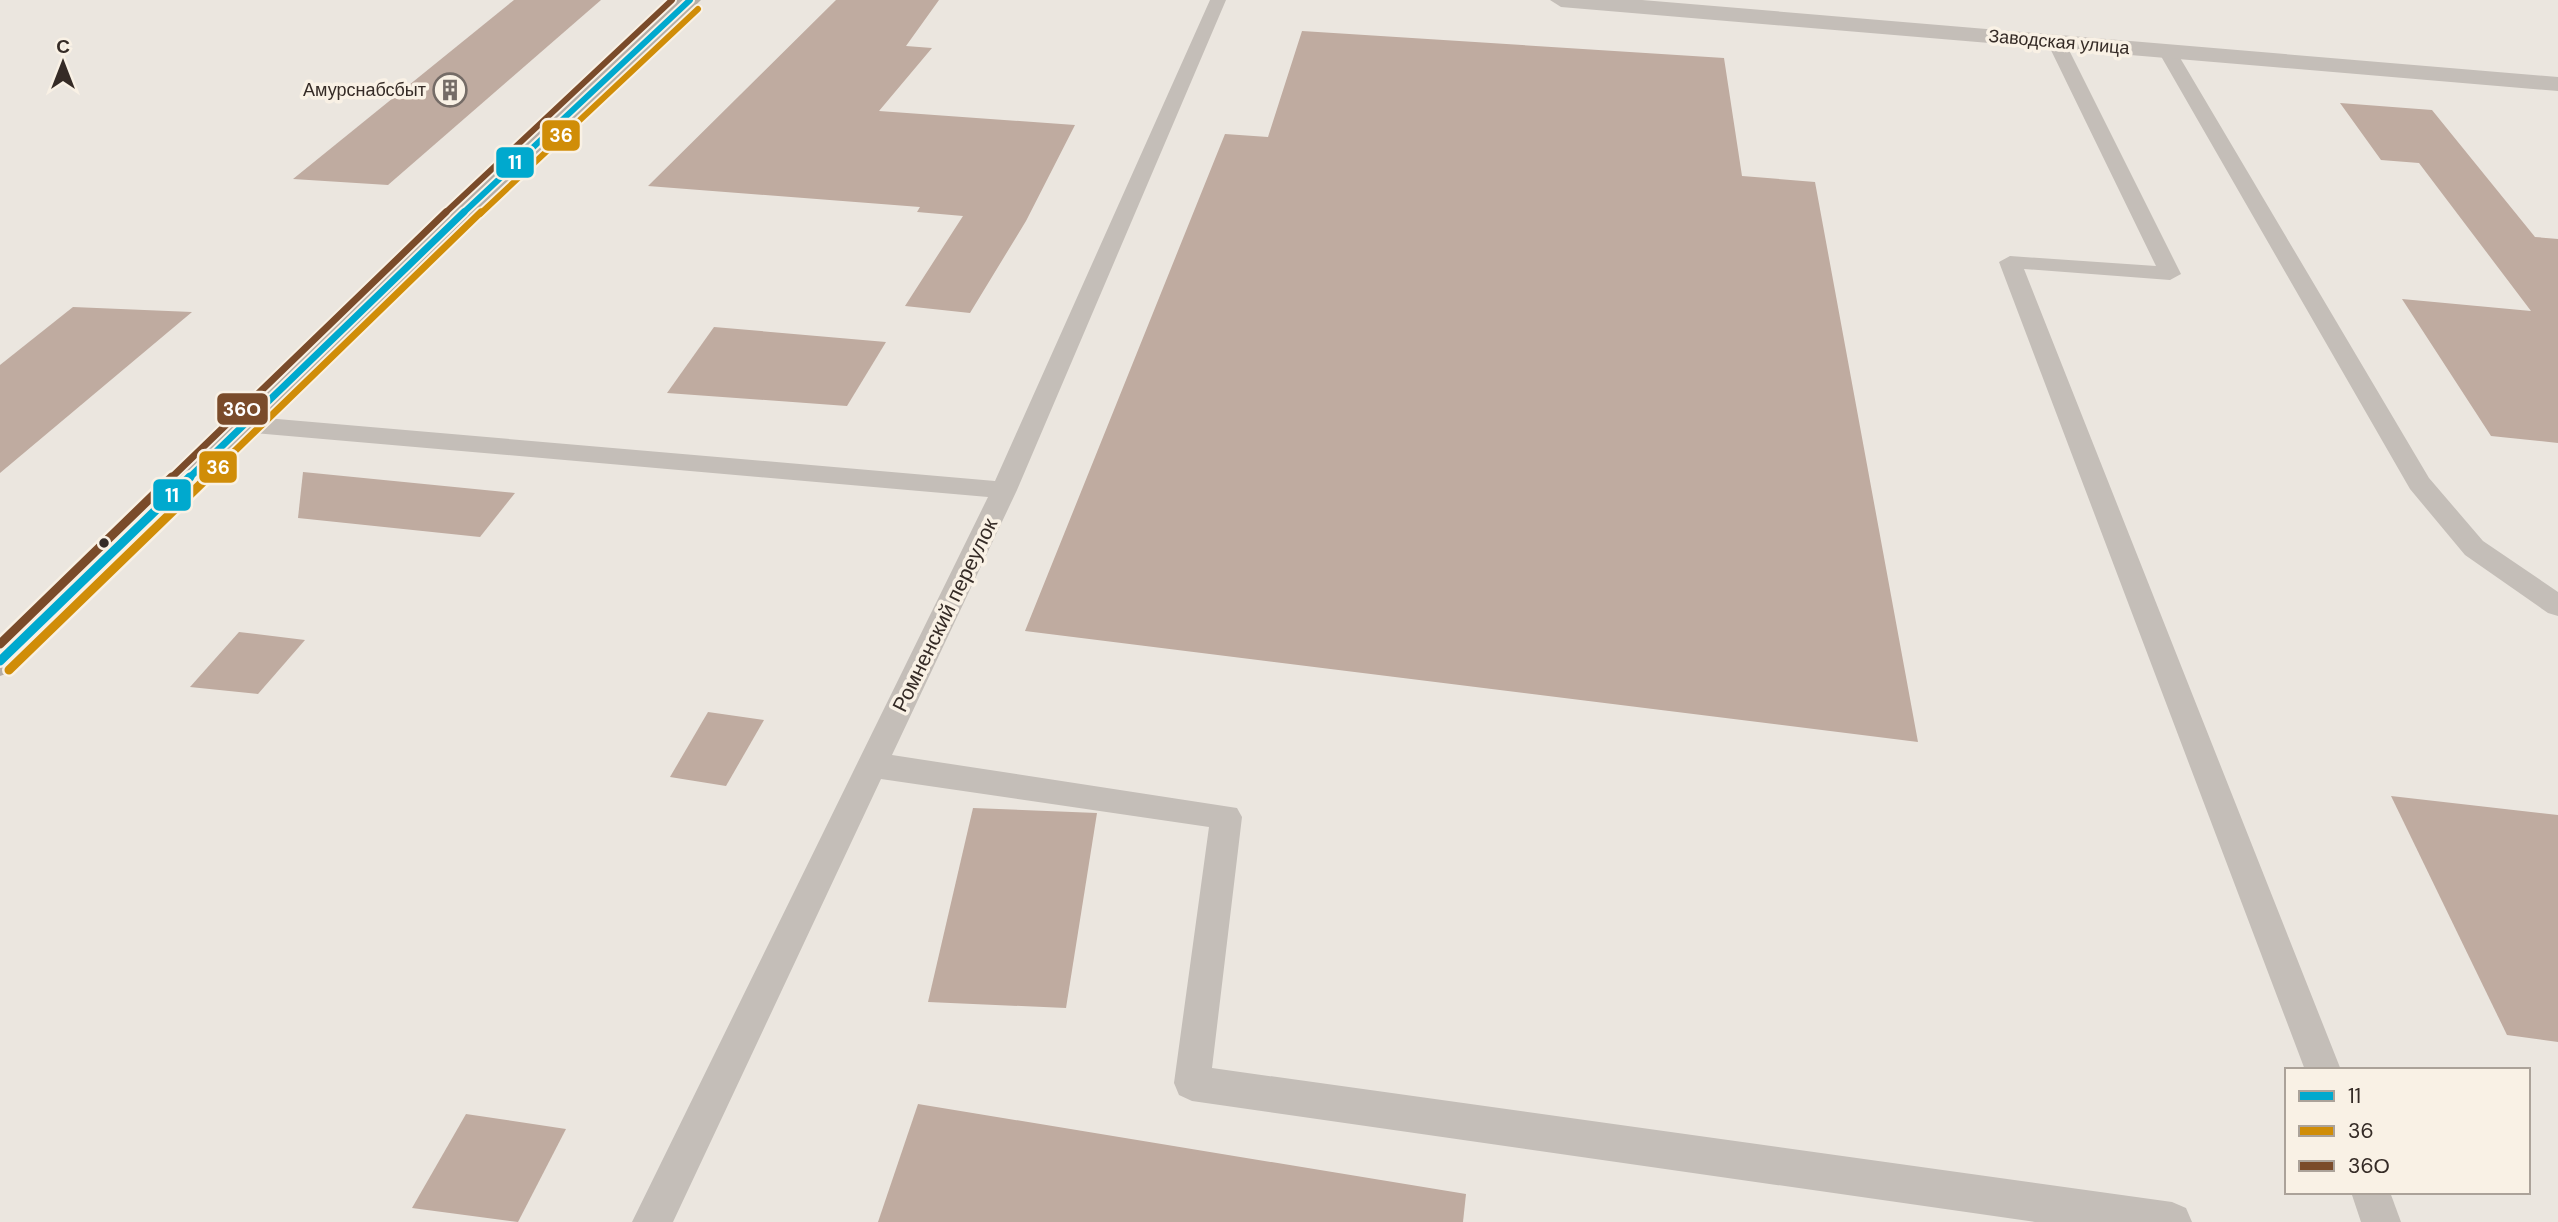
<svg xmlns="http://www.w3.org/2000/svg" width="2558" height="1222" viewBox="0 0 2558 1222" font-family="'DM Sans',sans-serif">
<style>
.building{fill:#bfaba0}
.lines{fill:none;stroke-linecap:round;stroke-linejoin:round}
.service{fill:#c4beb8;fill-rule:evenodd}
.tertiary{fill:#c4beb8;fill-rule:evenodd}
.secondary{fill:#b5aea8;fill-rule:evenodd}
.bus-1-far2-casing{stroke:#f9f1e5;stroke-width:10}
.bus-1-far1-casing{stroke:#f9f1e5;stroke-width:11}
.bus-1-casing{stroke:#f9f1e5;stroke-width:14}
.bus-2-far2-casing{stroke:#f9f1e5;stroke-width:10}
.bus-2-far1-casing{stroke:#f9f1e5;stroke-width:11}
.bus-2-casing{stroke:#f9f1e5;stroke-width:14}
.bus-3-far2-casing{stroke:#f9f1e5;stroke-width:10}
.bus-3-far1-casing{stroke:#f9f1e5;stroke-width:11}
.bus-3-casing{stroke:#f9f1e5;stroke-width:14}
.bus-1-far2{stroke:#00a9ce;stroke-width:6}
.bus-1-far1{stroke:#00a9ce;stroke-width:7}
.bus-1{stroke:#00a9ce;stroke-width:9}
.bus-2-far2{stroke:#d08d08;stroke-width:6}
.bus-2-far1{stroke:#d08d08;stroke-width:7}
.bus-2{stroke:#d08d08;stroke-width:9}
.bus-3-far2{stroke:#7a4b2a;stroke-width:6}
.bus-3-far1{stroke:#7a4b2a;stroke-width:7}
.bus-3{stroke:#7a4b2a;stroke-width:9}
.bus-dot{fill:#352b26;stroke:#f9f1e5;stroke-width:2.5}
.labels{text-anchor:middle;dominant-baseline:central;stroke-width:7;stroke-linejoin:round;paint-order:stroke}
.far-street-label{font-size:18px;fill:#352b26;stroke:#f9f1e5}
.far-poi-label{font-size:18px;fill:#352b26;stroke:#f9f1e5;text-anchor:end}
.street-label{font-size:21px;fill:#352b26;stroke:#f9f1e5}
.line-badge{stroke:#f9f1e5;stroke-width:2.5}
.badge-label{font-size:19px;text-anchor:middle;font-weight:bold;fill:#fff}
</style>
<rect width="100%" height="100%" fill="#ebe6df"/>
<g class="building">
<polygon points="514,0 601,0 388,185 293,179"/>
<polygon points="836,0 939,0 906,46 932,48 879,111 1075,125 1026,221 970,313 905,306 963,216 917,212 920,207 648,186"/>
<polygon points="1302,31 1724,58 1742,176 1815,182 1918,742 1025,631 1225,134 1268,137"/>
<polygon points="2340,103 2432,110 2535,237 2558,239 2558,443 2491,436 2402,299 2531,311 2419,163 2381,160"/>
<polygon points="73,307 192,312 0,473 0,365"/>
<polygon points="714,327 886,342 847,406 667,393"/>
<polygon points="303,472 515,493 480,537 298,518"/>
<polygon points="239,632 305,640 258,694 190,687"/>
<polygon points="708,712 764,720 726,786 670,777"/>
<polygon points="2391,796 2558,815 2558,1042 2507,1035"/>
<polygon points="973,808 1097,813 1066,1008 928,1002"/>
<polygon points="918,1104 1466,1194 1463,1222 878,1222"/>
<polygon points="466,1114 566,1129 518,1222 412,1208"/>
</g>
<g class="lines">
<g class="service">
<polygon points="1210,0 1226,0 1017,490 892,755 1237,808 1242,817 1212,1068 2172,1202 2186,1208 2192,1222 2035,1222 1192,1101 1179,1095 1174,1083 1209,827 881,779 673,1222 632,1222 988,497 243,432 234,429 231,424 234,419 243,416 995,481"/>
<polygon points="2056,37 2065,42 2181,274 2170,280 2024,269 2341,1070 2305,1070 1999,262 2010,256 2156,266 2047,42"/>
<polygon points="2167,46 2176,51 2429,478 2483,541 2558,592 2558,616 2548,613 2465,555 2410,489 2158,51"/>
<polygon points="2351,1192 2390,1192 2401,1222 2361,1222"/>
</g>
<polygon class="tertiary" points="1550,0 1642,0 2558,77 2558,91 1561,7"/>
<polygon class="secondary" points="677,0 701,0 541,152 14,671 0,676 0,637 523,140"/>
<defs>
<polyline id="bus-1-far2" points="462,214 690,0"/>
<polyline id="bus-1-far1" points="188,479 464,212"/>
<polyline id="bus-1" points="0,661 190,477"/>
<polyline id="bus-2-far2" points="480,214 698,9"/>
<polyline id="bus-2-far1" points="206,479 481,212"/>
<polyline id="bus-2" points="9,670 208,477"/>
<polyline id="bus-3-far2" points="444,214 672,0"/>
<polyline id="bus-3-far1" points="170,479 446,212"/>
<polyline id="bus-3" points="0,644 172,477"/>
</defs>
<use href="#bus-1-far2" class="bus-1-far2-casing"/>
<use href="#bus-1-far1" class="bus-1-far1-casing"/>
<use href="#bus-1" class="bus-1-casing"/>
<use href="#bus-2-far2" class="bus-2-far2-casing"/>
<use href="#bus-2-far1" class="bus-2-far1-casing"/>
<use href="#bus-2" class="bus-2-casing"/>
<use href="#bus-3-far2" class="bus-3-far2-casing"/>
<use href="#bus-3-far1" class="bus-3-far1-casing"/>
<use href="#bus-3" class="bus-3-casing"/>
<use href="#bus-1-far2" class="bus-1-far2"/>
<use href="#bus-1-far1" class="bus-1-far1"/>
<use href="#bus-1" class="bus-1"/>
<use href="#bus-2-far2" class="bus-2-far2"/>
<use href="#bus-2-far1" class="bus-2-far1"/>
<use href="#bus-2" class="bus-2"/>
<use href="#bus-3-far2" class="bus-3-far2"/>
<use href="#bus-3-far1" class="bus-3-far1"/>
<use href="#bus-3" class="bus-3"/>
</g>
<defs>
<symbol id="building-ring" viewBox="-11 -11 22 22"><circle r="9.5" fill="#f9f1e5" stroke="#756c67" stroke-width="1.5"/><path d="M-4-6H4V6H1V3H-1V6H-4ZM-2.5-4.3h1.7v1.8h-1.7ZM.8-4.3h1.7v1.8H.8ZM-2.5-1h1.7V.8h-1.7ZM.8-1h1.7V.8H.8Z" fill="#756c67"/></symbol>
</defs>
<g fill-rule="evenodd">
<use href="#building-ring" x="431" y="71" width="38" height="38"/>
</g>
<circle class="bus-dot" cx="104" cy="543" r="6"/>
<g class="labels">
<g class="far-street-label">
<text transform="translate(2059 42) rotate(5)">Заводская улица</text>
</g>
<g class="far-poi-label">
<text x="426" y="90">Амурснабсбыт</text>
</g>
<g class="street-label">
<text transform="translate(945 615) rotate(-64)">Ромненский переулок</text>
</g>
</g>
<g class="line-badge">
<rect x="541" y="119" width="40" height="33" rx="7" fill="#d08d08"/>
<rect x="495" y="146" width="40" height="33" rx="7" fill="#00a9ce"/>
<rect x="216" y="392" width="53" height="34" rx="7" fill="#7a4b2a"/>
<rect x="198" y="450" width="40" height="34" rx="7" fill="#d08d08"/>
<rect x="152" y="478" width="40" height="34" rx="7" fill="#00a9ce"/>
</g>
<g class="badge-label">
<text x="561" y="142">36</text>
<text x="515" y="169">11</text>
<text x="242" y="416">36О</text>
<text x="218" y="474">36</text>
<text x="172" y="502">11</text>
</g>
<rect x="2285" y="1068" width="245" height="126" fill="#f9f1e5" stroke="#aba299" stroke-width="2"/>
<rect x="2299" y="1091" width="35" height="10" fill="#00a9ce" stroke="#aba299" stroke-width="2"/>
<text x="2348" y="1103" font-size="21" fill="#352b26">11</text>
<rect x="2299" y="1126" width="35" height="10" fill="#d08d08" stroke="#aba299" stroke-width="2"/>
<text x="2348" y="1138" font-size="21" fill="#352b26">36</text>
<rect x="2299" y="1161" width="35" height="10" fill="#7a4b2a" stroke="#aba299" stroke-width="2"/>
<text x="2348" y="1173" font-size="21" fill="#352b26">36О</text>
<g transform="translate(63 63)" stroke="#f9f1e5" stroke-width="5" paint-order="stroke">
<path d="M0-5L12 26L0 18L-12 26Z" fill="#352b26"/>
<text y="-10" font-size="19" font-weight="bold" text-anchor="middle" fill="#352b26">С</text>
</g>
</svg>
